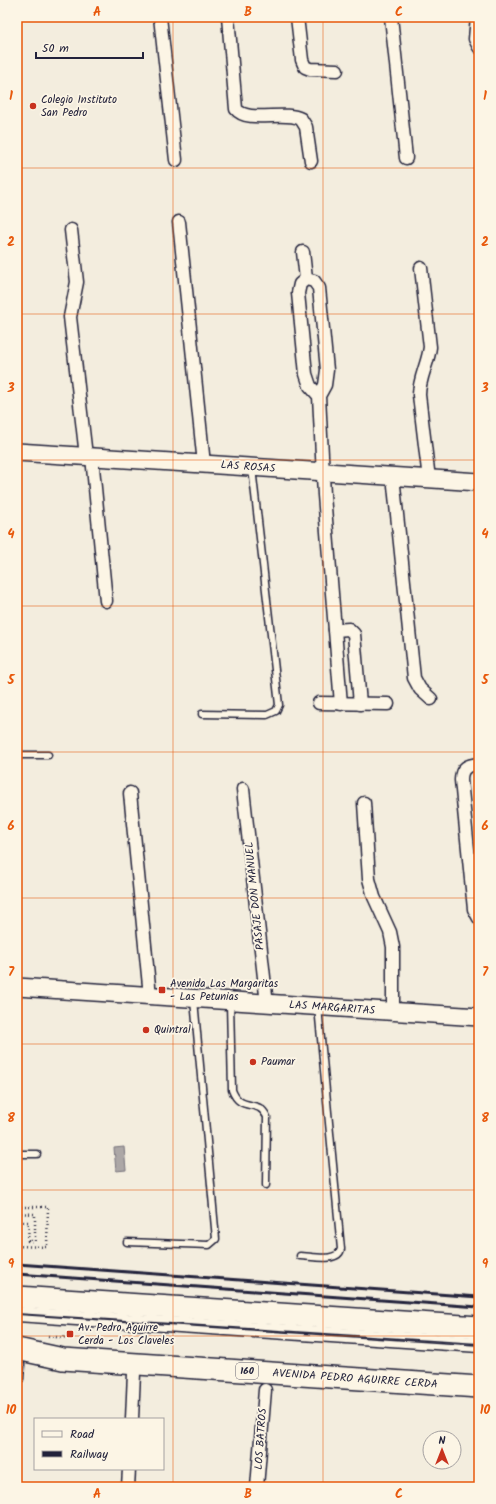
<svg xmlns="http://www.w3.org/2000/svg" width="496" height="1504" viewBox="0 0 496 1504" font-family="Kalam,sans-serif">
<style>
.water{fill:#aca7a6;stroke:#75727b}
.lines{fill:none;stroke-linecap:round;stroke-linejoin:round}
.lane-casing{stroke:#22223b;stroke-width:9}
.street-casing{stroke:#22223b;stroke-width:15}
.secondary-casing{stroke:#22223b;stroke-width:20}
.highway-casing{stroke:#22223b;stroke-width:24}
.path{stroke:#22223b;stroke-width:2.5;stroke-dasharray:1 3;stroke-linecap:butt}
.lane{stroke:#fcf5e5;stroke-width:6}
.street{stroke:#fcf5e5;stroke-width:12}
.secondary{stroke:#fcf5e5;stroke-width:17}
.highway{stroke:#fcf5e5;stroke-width:21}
.rail{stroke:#22223b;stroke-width:3}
.grid{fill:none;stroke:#e8590c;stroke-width:1;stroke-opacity:0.55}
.poi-dot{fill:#c8321e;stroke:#fcf5e5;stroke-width:1.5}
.labels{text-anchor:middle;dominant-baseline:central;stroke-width:3.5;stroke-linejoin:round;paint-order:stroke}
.shield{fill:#fcf5e5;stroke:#63616e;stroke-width:1}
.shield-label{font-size:10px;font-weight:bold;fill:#22223b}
.poi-label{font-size:11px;fill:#22223b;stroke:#fcf5e5;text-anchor:start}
.street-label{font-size:11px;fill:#22223b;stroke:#fcf5e5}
.neatline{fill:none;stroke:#e8590c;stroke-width:1.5}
.grid-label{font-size:13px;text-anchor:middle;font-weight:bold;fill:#e8590c}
</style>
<rect width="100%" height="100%" fill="#f3edde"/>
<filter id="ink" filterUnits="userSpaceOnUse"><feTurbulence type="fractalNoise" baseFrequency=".025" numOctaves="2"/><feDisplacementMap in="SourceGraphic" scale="8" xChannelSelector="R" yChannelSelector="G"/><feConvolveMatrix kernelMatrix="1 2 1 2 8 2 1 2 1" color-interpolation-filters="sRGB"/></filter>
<g filter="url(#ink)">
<polygon class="water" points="124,1147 126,1170 116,1171 114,1148"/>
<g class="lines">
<defs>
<g id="lane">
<polyline points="202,714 267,715 276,711 279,705 252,468"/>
<polyline points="17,755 48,755"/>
<path d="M230,1003L232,1090C241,1114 258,1097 267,1117L266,1185"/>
<polyline points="17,1154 37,1154"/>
<polyline points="127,1242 209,1245 216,1239 194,1000"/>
<path d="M300,1256C311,1256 338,1263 341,1249L318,1007"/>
<polyline points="17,1310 479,1340"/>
<polyline points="17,1318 479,1349"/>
</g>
<g id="street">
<polyline points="160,17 176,160"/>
<path d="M228,17L236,109C248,124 284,110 301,119L306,127L311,161"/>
<polyline points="297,17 302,60 305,67 310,69 337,70"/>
<polyline points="391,17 406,158"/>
<polyline points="477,17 475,39 479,47"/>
<polyline points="179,222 204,464"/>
<polyline points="71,230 77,282 70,317 86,456"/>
<polyline points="303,252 306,279"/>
<path d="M421,268L430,347C428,364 419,378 419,395L429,479"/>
<polyline points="319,396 310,386 306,374 298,293 300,284 306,279 314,281 319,288 327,370 325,385 319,396 324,495 341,704"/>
<polyline points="92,457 106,601"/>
<polyline points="393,476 414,678 420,689 431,699"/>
<polyline points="335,630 349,629 354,634 360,704"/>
<polyline points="319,703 388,704"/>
<path d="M479,764C468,765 461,767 461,780L474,909L479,918"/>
<polyline points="243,789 267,1004"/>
<polyline points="130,793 150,996"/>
<polyline points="364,803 369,879 374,897 390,932 393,947 393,1012"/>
<polyline points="17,1379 18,1365"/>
<polyline points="132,1419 134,1373"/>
<polyline points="128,1487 129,1469"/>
<polyline points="257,1487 265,1390"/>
</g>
<g id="secondary">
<polyline points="17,452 479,482"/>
<polyline points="17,987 479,1017"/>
</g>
<g id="highway">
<polyline points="17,1297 479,1327"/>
<polyline points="17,1349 63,1359 479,1387"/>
</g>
</defs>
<use href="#lane" class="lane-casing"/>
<use href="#street" class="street-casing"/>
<use href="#secondary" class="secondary-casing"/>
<use href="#highway" class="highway-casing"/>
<g class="path">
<polyline points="17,1207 48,1207 47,1247 17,1246"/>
<polyline points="17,1213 35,1214 35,1241 28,1241 29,1222 17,1222"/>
<polyline points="48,1336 63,1338 70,1334 70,1330"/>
</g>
<use href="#lane" class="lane"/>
<use href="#street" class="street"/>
<use href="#secondary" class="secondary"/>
<use href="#highway" class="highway"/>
<g class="rail">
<polyline points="17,1264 479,1297"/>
<polyline points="17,1274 479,1307"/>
</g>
</g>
</g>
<path class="grid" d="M173,17V1487M323,17V1487M17,168H479M17,314H479M17,460H479M17,606H479M17,752H479M17,898H479M17,1044H479M17,1190H479M17,1336H479"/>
<g class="poi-dot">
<circle cx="33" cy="106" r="4"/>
<rect x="158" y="986" width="8" height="8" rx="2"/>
<circle cx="146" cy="1030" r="4"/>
<circle cx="253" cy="1062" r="4"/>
<rect x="66" y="1330" width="8" height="8" rx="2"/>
</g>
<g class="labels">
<rect class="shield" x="236" y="1363" width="22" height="16" rx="3"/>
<g class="shield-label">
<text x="247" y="1371">160</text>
</g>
<g class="poi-label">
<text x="41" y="100">Colegio Instituto<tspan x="41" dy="13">San Pedro</tspan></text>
<text x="170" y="984">Avenida Las Margaritas<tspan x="170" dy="13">- Las Petunias</tspan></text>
<text x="154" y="1030">Quintral</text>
<text x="261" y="1062">Paumar</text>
<text x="78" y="1328">Av. Pedro Aguirre<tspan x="78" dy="13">Cerda - Los Claveles</tspan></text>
</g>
<g class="street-label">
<text transform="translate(248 467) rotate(4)">LAS ROSAS</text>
<text transform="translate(255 896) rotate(-96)">PASAJE DON MANUEL</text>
<text transform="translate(332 1008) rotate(4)">LAS MARGARITAS</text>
<text transform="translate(355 1379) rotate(4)">AVENIDA PEDRO AGUIRRE CERDA</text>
<text transform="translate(261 1439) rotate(-86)">LOS BATROS</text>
</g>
</g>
<rect width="496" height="1504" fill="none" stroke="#fcf5e5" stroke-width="44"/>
<rect x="34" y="1418" width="130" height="52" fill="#fcf5e5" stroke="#a5a1a1"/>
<rect x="42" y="1431" width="20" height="6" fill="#fcf5e5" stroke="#a5a1a1"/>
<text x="70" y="1438" font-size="12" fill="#22223b">Road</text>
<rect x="42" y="1451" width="20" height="6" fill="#22223b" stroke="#a5a1a1"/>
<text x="70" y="1458" font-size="12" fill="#22223b">Railway</text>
<g transform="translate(442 1450)"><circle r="19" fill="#fcf5e5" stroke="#a5a1a1"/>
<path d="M0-3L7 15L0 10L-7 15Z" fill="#c8321e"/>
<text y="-6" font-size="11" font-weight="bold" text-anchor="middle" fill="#22223b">N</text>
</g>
<path d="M36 52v6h107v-6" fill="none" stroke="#22223b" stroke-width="2"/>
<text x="42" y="52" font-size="12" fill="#22223b" stroke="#fcf5e5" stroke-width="3" paint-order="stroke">50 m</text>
<rect x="22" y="22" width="452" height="1460" class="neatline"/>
<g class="grid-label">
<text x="97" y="16">A</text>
<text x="248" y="16">B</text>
<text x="399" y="16">C</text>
<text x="11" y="100">1</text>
<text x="485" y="100">1</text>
<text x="11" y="246">2</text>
<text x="485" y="246">2</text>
<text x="11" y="392">3</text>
<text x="485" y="392">3</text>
<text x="11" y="538">4</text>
<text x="485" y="538">4</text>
<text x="11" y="684">5</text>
<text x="485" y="684">5</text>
<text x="11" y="830">6</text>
<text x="485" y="830">6</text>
<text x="11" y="976">7</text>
<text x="485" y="976">7</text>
<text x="11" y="1122">8</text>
<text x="485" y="1122">8</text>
<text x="11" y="1268">9</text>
<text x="485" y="1268">9</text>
<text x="11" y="1414">10</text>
<text x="485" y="1414">10</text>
<text x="97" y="1498">A</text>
<text x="248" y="1498">B</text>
<text x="399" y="1498">C</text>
</g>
</svg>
